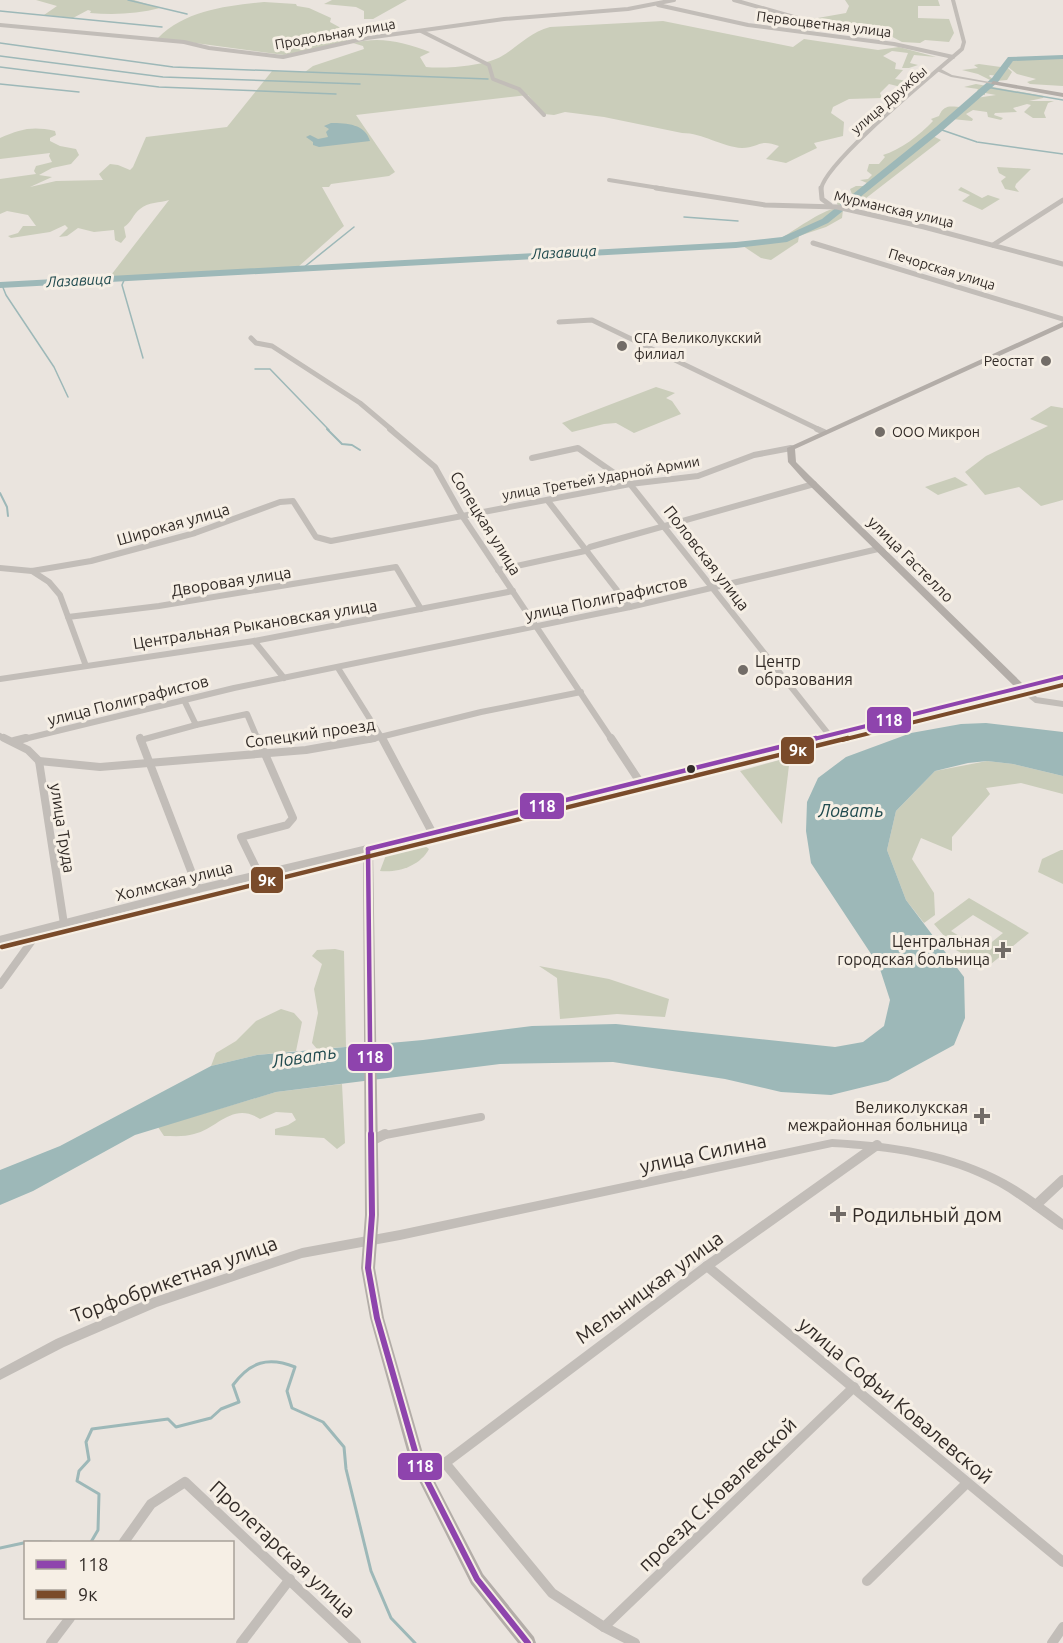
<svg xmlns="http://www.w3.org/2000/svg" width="1063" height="1643" viewBox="0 0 1063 1643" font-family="Ubuntu,sans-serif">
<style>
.green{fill:#cacdba;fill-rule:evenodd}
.water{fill:#9db8b8}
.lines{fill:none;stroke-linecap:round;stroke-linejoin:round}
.stream-far2{stroke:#9db8b8;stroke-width:1.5}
.stream-far1{stroke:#9db8b8;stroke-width:2}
.stream{stroke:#9db8b8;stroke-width:3}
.river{fill:#9db8b8;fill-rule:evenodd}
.minor-far4{stroke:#c2bdb8;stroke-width:4}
.minor-far3{stroke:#c2bdb8;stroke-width:5}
.minor-far2{stroke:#c2bdb8;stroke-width:6}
.minor-far1{stroke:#c2bdb8;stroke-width:8}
.minor{stroke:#c2bdb8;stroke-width:10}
.tertiary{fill:#c2bdb8;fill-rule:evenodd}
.secondary{fill:#b3ada8;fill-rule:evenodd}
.bus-1-far2-casing{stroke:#f6efe5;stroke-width:8}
.bus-1-far1-casing{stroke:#f6efe5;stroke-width:9}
.bus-1-casing{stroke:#f6efe5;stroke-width:10}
.bus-2-far1-casing{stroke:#f6efe5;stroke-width:8}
.bus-2-casing{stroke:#f6efe5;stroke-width:9}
.bus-1-far2{stroke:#8e44ad;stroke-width:4}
.bus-1-far1{stroke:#8e44ad;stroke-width:4.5}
.bus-1{stroke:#8e44ad;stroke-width:6}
.bus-2-far1{stroke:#7a4b2a;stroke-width:4}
.bus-2{stroke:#7a4b2a;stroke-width:4.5}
.poi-dot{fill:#726c67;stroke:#f6efe5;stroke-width:2}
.bus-dot{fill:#322b27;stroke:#f6efe5;stroke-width:2}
.labels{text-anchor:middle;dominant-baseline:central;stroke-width:6;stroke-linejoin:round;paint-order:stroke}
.far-street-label{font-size:14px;fill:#322b27;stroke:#f6efe5}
.far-poi-label{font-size:14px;fill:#322b27;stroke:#f6efe5;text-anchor:start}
.far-water-label{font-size:15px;font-style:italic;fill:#214b4f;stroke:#f6efe5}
.street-label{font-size:16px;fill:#322b27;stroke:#f6efe5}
.poi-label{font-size:16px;fill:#322b27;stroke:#f6efe5;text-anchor:end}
.water-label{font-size:18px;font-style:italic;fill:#214b4f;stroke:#f6efe5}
.near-street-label{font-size:20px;fill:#322b27;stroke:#f6efe5}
.near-poi-label{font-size:20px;fill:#322b27;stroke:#f6efe5;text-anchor:start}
.line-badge{stroke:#f6efe5;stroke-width:2}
.badge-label{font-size:16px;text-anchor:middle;font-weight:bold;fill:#fff}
</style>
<rect width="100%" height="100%" fill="#eae4de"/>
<g class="green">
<path d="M36,0H134L160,8C137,14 114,15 90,13L91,11L88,10L73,18L44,15L57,6Z"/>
<polygon points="332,0 407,0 373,19 364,19 364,11 356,7 324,4"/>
<polygon points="845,0 938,0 940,6 918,6 918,18 949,19 954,33 949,42 925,40 920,43 902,42 883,32 842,27 812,19 846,13 849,6"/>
<path d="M264,2L296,4L297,6L309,8L331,18L330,22L339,27L348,42L284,55L158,38C186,10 227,6 264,2Z"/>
<path d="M663,21L793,47L804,39L878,50L899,47L936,57L914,55L910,63L918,65L909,68H902L908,53L892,51L883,56L896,63L895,69L903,70L895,79L920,83L905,88L889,84L880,93L882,98L849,99L833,107L831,113L844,122L843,136L814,143L817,148L786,163L766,159L779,146C759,138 759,148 742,148C722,147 703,133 682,133L604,117L565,112L554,115L544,114L528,95L356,115L395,172L389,176L331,184L329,187H322L344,226L298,267L108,279L169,200C160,203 148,202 140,209C133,214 132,222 124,227L126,237L121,243L115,240L114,230L94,232L78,228L67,236L59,237L68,228L65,225L50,232L11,238L8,236L18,233L23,226H36L28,215L7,211L0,214V179L36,174L34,171L36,166L52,162L49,156L50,153L0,159V138C21,129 32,126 55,131L56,135L50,138V141L60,146L76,149L79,155L71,164L52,168L39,175L52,177L30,187L56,181L103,180L99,174L110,164L118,165L130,170L133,167L146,137L227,127L272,71L305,72L313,66L364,49L363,46L353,43C380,36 404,42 430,52L420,57L426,67C444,69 486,66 502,56C519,46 530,32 550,27Z"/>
<polygon points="1041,57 1063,58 1063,86 1030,84 1027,82 1036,79 1017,74 1008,67 1014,59"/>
<polygon points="979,64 1008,68 1012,72 1007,80 996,81 1000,76 990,75 989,76 994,80 990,80 978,74 962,70 978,68 974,65"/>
<path d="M976,84L1044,96L1043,98L1029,101H1054L1048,103L1044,113L1046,118H1033L1024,112L1031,105L1027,104L1013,108L1017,112L995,113L994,115L1003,118L1001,120L988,117L987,112L973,110L966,114L973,119L972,121L952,119L933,136L941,140L852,209L838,206L836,200L840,197H853L850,189L856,186H864L867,183L860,180L868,179L872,175L867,171L869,164H879L885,157L883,155C900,150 920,135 933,121L931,119L939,116C945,102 953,108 966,107L976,98L996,95L985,93V95L976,94L978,89L964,87Z"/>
<polygon points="997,167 1031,169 1016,184 1015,187 1019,192 1005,189 1001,181 1006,177 999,173"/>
<polygon points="961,187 982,198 988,195 1000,199 982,210 962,201 970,195 958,190"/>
<path d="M836,208L843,210L842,218L826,227L799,236L798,242L771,260L761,258L743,246C752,237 771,244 783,237C795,230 819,212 836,208Z"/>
<polygon points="656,387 675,393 666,398 672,401 681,414 634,433 616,423 604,424 572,432 562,423"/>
<polygon points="1051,406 1063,408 1063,500 1041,506 1019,487 985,495 965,472 986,456 1048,426 1030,419"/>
<polygon points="955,477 968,485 938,495 925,487"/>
<polygon points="790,757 782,824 740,771"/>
<polygon points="987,761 1013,764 1063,776 1063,794 1021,783 986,788 990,794 952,837 952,851 921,838 912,859 934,893 935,915 924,923 906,900 887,850 896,811 935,771"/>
<path d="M425,846L429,849C420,866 398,873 380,871L386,855Z"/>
<polygon points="1061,850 1063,850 1063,884 1038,872 1042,859"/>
<path d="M969,898L1029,933L986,968L956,950L934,924ZM973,915L1003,933L982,950L951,931Z"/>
<polygon points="335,949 344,951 346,1047 317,1049 312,1043 318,1013 314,989 322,964 312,956 317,950"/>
<polygon points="539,966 609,979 669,999 665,1017 617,1014 560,1019 557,978"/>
<polygon points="281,1009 294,1013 302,1022 296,1051 257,1055 211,1066 216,1053 236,1041 256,1021"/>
<path d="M342,1084L345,1143L337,1149L324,1138L275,1135V1129L288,1125L296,1120L292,1113L276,1112L260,1119C233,1101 218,1128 194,1134C185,1137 174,1136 164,1136L158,1127L276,1092Z"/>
</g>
<g class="water">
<path d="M331,123C347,123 365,124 370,141L319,147L313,145V142L306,137L310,135L318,139L328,137L326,132L329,129L324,126Z"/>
<polygon points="986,723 1063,732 1063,776 1013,764 987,761 968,763 935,771 896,811 887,850 906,900 964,977 965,1018 954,1045 888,1081 831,1095 781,1092 725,1079 613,1062 500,1064 276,1092 135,1135 33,1191 0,1205 0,1170 60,1146 211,1066 257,1055 423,1040 532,1026 616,1024 835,1047 863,1042 884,1026 890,1000 879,966 811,863 806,831 807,802 818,778 846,757 911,733 961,724"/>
</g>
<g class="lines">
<g class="stream-far2">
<polyline points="128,0 187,14"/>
<polyline points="0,11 162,27"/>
<polyline points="0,43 173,67 488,79"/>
<polyline points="0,56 163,77 360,84"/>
<polyline points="0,67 159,87 336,94"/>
<polyline points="0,84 79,92"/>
<polyline points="986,87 1063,100"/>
<polyline points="939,129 977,142 1063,154"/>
<polyline points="684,217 738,221"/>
<polyline points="303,268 354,227"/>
<polyline points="125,278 122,285 143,358"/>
<polyline points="2,285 6,295 54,367 68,397"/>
<polyline points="255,369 270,369 329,430"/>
</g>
<g class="stream-far1">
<polyline points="327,429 342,444 352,445 360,450"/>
<polyline points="0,493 7,507 8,516"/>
</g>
<g class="stream">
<path d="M91,1542L98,1530L99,1494L77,1481L79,1471L89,1460L86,1442L92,1429L168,1419L176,1427L211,1418L221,1409L239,1402L233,1385C250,1362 268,1356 295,1367L287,1391L292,1408L323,1422L344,1447L346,1469L371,1571L391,1618L415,1643"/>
<polyline points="0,1548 28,1542 51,1542"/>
</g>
<polygon class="river" points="1063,55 1063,59 1013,61 998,82 942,131 828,223 787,242 736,248 0,288 0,282 736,242 782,237 822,219 936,127 992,78 1008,57"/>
<g class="minor-far4">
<polyline points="734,0 808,21"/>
<polyline points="658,5 748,25 894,44 953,57"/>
<polyline points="0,25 184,42 209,48 283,57 367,38 504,19 628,9 674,0"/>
<polyline points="421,31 489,65 493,79 519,89 544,115"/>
<polyline points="609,180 665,189"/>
<path d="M821,189C826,161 936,72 962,49L964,42L953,0"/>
</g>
<g class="minor-far3">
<polyline points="656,188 765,205 837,207 924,227 1063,264"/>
<polyline points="821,188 822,199 830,205"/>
<polyline points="813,243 1063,319"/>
<polyline points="993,245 1063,200"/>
<polyline points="559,322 592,320 820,430"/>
<polyline points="251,338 256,343 272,346 360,403 392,430"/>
</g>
<g class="minor-far2">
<polyline points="390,429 435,467 463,517 612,740"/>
<polyline points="817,429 824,432"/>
<polyline points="532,458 578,448 630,484 830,736"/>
<polyline points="548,501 630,607"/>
<polyline points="0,568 32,571 91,561 195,533 280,502 293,501 316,537 331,541 630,484 698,476 754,455 791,448"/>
<polyline points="498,570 585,551 590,547 814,484"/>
<polyline points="32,571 49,582 60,595 86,666"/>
<polyline points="68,617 159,606 396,567 421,609"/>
<polyline points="254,641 284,678"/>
<polyline points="338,668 383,740"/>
<polyline points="0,679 254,641 513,591"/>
<polyline points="1020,687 1036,700 1063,704"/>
<polyline points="184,700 196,725 247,714 258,740"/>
<polyline points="0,736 7,740"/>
<polyline points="20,740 234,688 630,607 878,549"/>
<polyline points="141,740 196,725"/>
<polyline points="368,740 481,712 581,692"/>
</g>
<g class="minor-far1">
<polyline points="4,738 28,750 39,761 64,924"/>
<polyline points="140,738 198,889"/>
<polyline points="258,738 293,818 287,825 241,837 259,874"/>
<polyline points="382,738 432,832"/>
<polyline points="611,738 640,782"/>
<polyline points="14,741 26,738"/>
<polyline points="39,761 100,767 306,750 374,738"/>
<polyline points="0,940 198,889 368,849"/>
<polyline points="0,985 39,931"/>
<polyline points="380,1136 481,1117"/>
</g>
<g class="minor">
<polyline points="371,1141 385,1134"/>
<polyline points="1036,1205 1063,1180"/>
<polyline points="707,1266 1063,1562"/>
<polyline points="124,1542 151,1504 185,1482 356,1643"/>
<polyline points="867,1581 967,1483"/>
<polyline points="604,1627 854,1387"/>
<polyline points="51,1643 70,1618"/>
<polyline points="241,1643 290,1579"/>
<polyline points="635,1643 604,1627 552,1593 445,1463 707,1266 877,1145"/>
<polyline points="1052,1643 1063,1627"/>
</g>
<g class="tertiary">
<polygon points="937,69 941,69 952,75 995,83 993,84 951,77 937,71"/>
<path d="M832,1139C892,1142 953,1151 1006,1180C1026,1191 1044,1205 1063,1219V1230L1059,1228C1039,1214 1019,1198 998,1186C947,1158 889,1150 832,1147L400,1240L302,1258L157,1307L64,1347L0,1380V1369L56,1339L149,1299L302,1248L400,1230Z"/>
</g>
<g class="secondary">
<polygon points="993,81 1063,93 1063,97 991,84"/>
<polygon points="1063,322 1063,327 795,449 796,462 810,476 1023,684 1063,674 1063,680 373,851 379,1215 375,1268 384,1318 426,1464 483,1574 534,1637 536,1643 518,1643 471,1584 411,1465 370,1318 361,1268 365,1215 363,849 368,846 1014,686 804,480 788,462 787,448"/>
</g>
<defs>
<polyline id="bus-1-far2" points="810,740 1063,677"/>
<g id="bus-1-far1">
<polyline points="368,849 371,1136"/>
<polyline points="368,849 816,738"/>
</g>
<polyline id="bus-1" points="371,1134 372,1215 368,1268 377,1318 419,1465 477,1579 528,1643"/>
<polyline id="bus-2-far1" points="842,740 1063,685"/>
<polyline id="bus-2" points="2,947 848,738"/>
</defs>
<use href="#bus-1-far2" class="bus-1-far2-casing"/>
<use href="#bus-1-far1" class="bus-1-far1-casing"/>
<use href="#bus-1" class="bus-1-casing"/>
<use href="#bus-2-far1" class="bus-2-far1-casing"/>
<use href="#bus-2" class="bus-2-casing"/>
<use href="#bus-1-far2" class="bus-1-far2"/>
<use href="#bus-1-far1" class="bus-1-far1"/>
<use href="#bus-1" class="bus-1"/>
<use href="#bus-2-far1" class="bus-2-far1"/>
<use href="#bus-2" class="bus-2"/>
</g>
<g class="poi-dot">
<circle cx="622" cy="346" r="6"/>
<circle cx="1046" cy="361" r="6"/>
<circle cx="880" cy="432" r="6"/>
<circle cx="743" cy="670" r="6"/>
<path d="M1000 941h6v6h6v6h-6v6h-6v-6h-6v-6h6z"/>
<path d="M979 1107h6v6h6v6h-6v6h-6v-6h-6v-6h6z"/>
<path d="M835 1205h6v6h6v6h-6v6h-6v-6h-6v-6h6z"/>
</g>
<circle class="bus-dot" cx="691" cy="769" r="5"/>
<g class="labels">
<g class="far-street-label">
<text transform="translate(824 24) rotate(7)">Первоцветная улица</text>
<text transform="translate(335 34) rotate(-10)">Продольная улица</text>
<text transform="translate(889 100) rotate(-41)">улица Дружбы</text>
<text transform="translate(894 209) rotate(13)">Мурманская улица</text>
<text transform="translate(942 269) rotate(17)">Печорская улица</text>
<text transform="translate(601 478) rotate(-10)">улица Третьей Ударной Армии</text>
</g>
<g class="far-poi-label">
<text x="634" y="338">СГА Великолукский<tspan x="634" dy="16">филиал</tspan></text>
<text x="1034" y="361" text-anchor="end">Реостат</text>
<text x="892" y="432">ООО Микрон</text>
</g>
<g class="far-water-label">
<text transform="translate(564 252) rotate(-3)">Лазавица</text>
<text transform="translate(79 280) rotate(-3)">Лазавица</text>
</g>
<g class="street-label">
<text transform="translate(486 523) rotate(58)">Сопецкая улица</text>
<text transform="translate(173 524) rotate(-16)">Широкая улица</text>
<text transform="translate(707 558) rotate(52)">Половская улица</text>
<text transform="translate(911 559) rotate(45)">улица Гастелло</text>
<text transform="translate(231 581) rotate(-9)">Дворовая улица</text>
<text transform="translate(606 598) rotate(-12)">улица Полиграфистов</text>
<text transform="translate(255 624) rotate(-9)">Центральная Рыкановская улица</text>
<text transform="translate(128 700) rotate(-14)">улица Полиграфистов</text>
<text transform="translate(310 733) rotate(-8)">Сопецкий проезд</text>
<text transform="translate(63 828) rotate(81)">улица Труда</text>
<text transform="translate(174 881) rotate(-14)">Холмская улица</text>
</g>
<g class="poi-label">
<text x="755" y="661" text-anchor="start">Центр<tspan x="755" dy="18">образования</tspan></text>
<text x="990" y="941">Центральная<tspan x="990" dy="18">городская больница</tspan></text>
<text x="968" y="1107">Великолукская<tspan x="968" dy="18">межрайонная больница</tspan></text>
</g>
<g class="water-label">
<text x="851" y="810">Ловать</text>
<text transform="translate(304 1056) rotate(-9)">Ловать</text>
</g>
<g class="near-street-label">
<text transform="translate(703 1153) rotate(-12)">улица Силина</text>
<text transform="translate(174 1279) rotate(-20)">Торфобрикетная улица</text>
<text transform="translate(649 1287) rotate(-36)">Мельницкая улица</text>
<text transform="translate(896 1400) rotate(40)">улица Софьи Ковалевской</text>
<text transform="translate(717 1494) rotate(-44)">проезд С.Ковалевской</text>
<text transform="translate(283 1549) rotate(43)">Пролетарская улица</text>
</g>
<g class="near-poi-label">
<text x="852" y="1214">Родильный дом</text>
</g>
</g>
<g class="line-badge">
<rect x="866" y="706" width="46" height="28" rx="6" fill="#8e44ad"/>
<rect x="780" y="736" width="35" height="29" rx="6" fill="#7a4b2a"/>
<rect x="519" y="792" width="46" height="28" rx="6" fill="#8e44ad"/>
<rect x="250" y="866" width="34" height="28" rx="6" fill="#7a4b2a"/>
<rect x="347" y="1043" width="46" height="29" rx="6" fill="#8e44ad"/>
<rect x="397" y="1452" width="46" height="29" rx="6" fill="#8e44ad"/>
</g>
<g class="badge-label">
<text x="889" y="726">118</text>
<text x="798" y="756">9к</text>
<text x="542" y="812">118</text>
<text x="267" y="886">9к</text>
<text x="370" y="1063">118</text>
<text x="420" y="1472">118</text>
</g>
<rect x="24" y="1541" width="210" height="78" fill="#f6efe5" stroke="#a8a199" stroke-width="1.5"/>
<rect x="36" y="1560" width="30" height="9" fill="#8e44ad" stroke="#a8a199" stroke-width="1.5"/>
<text x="78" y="1571" font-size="18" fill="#322b27">118</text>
<rect x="36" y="1590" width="30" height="9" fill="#7a4b2a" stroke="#a8a199" stroke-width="1.5"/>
<text x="78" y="1601" font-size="18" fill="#322b27">9к</text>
</svg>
